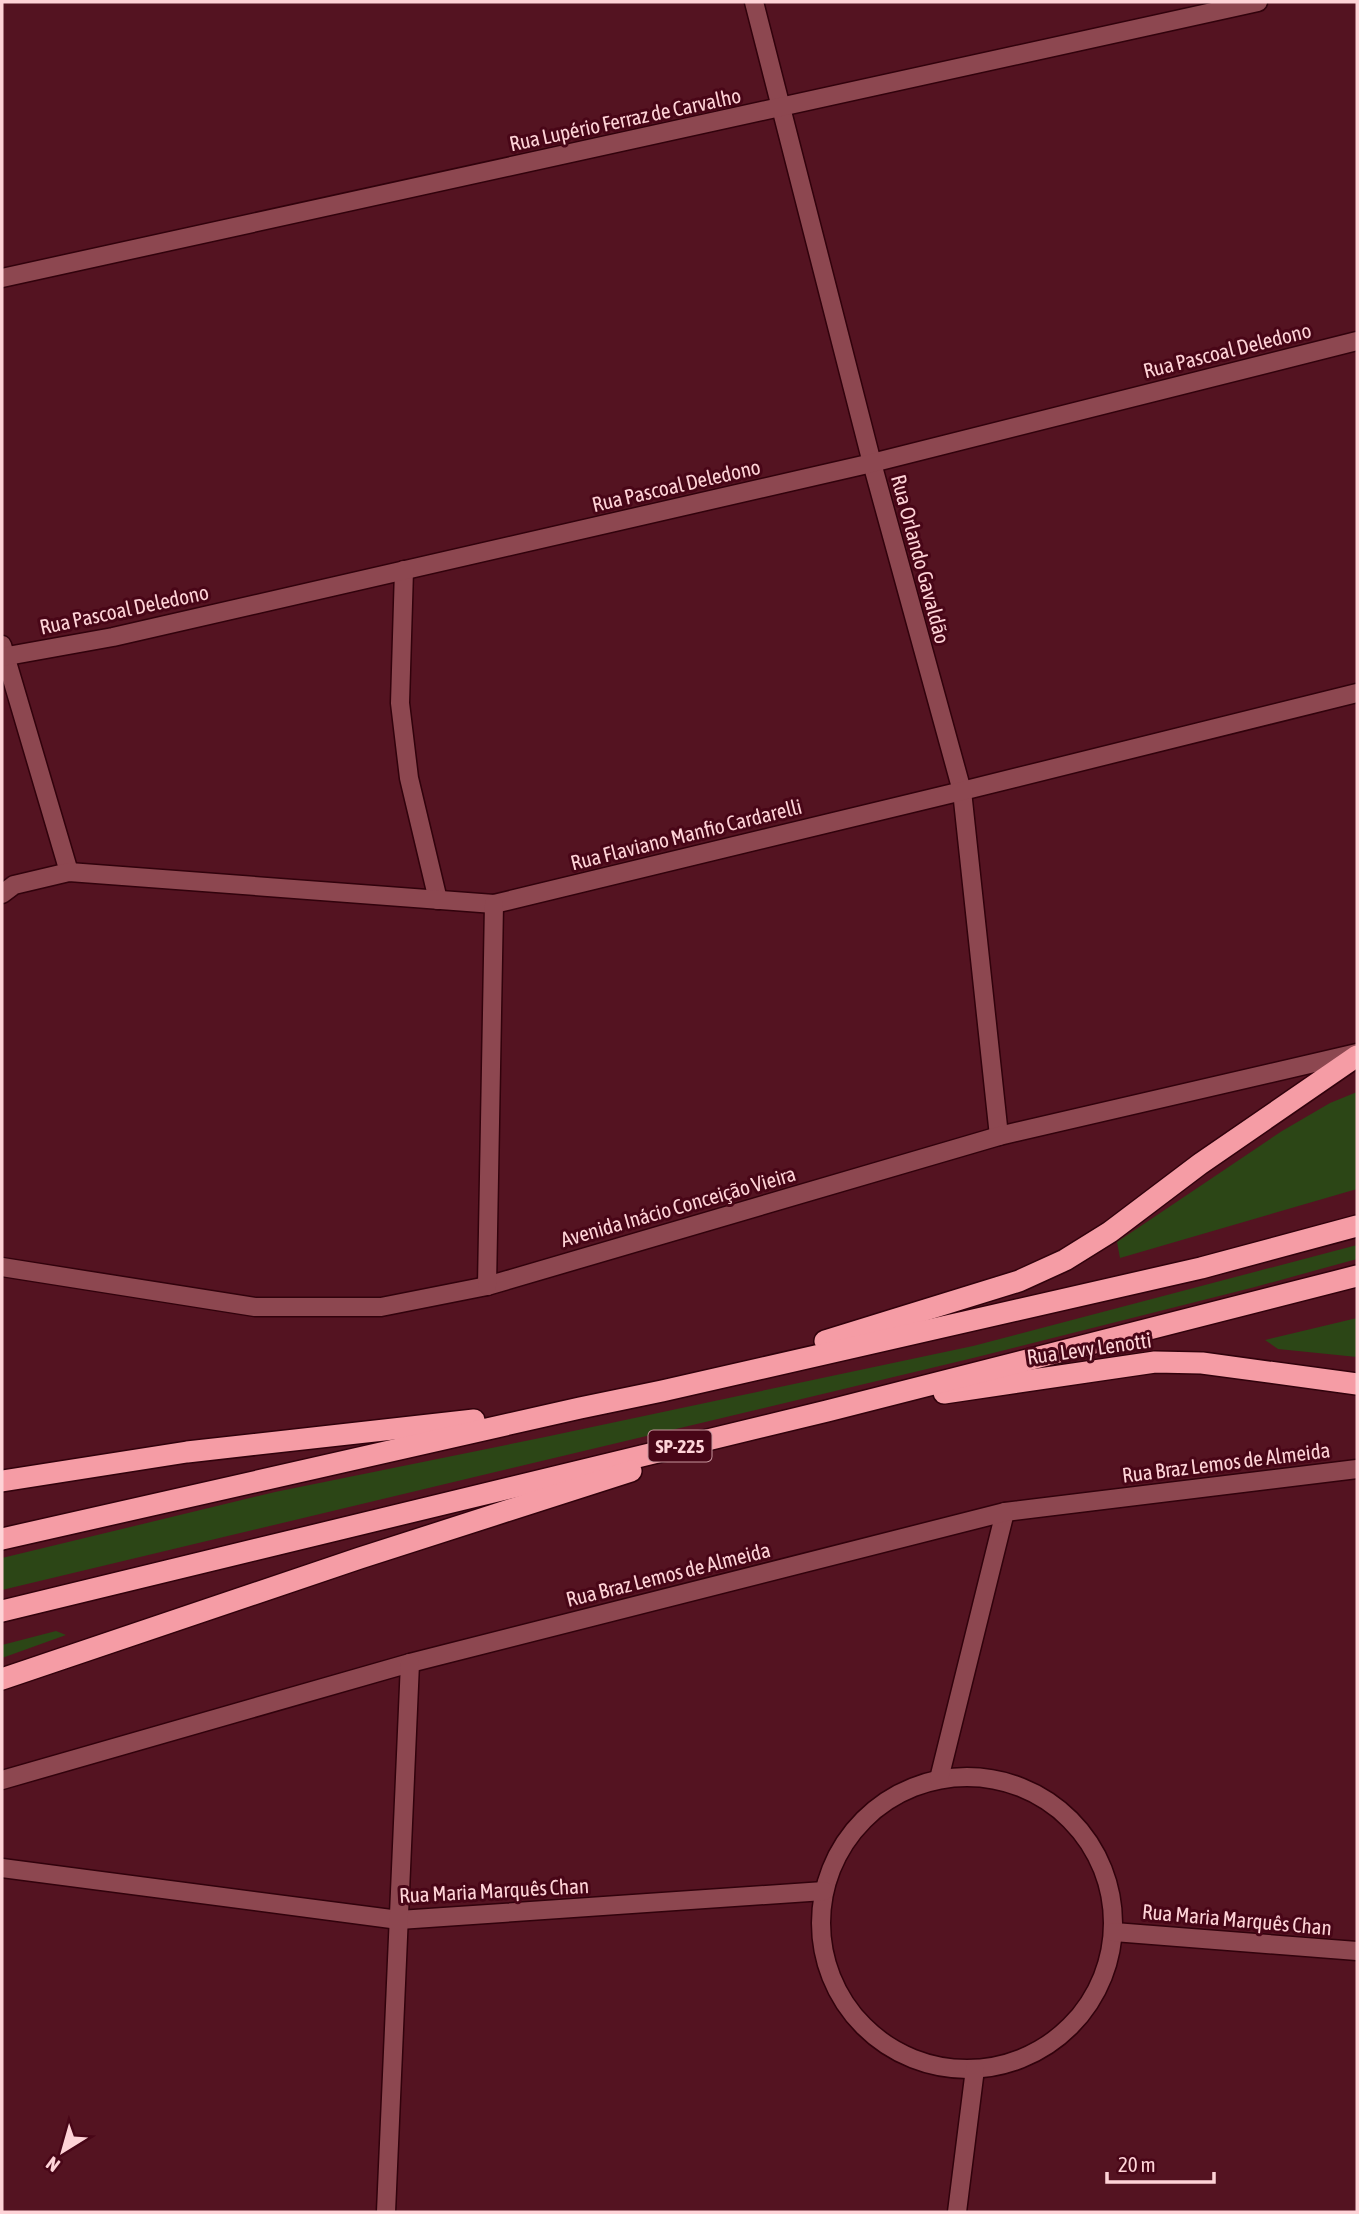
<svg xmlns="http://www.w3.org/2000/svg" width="1359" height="2214" viewBox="0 0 1359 2214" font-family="'Asap Condensed',sans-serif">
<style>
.green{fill:#2c4616}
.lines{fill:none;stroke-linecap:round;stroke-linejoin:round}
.street-casing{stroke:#31020c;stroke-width:21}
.highway-casing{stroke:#31020c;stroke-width:24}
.street{stroke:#8d4750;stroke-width:18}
.highway{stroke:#f59ca5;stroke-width:21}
.labels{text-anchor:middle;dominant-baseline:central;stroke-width:6;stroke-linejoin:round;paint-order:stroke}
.shield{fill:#480617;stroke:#c7969d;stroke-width:2}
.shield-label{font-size:19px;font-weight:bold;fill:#fed3d7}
.street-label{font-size:21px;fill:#fed3d7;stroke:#480617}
</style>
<rect width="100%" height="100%" fill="#541321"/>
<g class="green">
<polygon points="1357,1092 1357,1189 1120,1258 1117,1242 1282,1131 1330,1103"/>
<polygon points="1357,1245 1357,1259 1255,1287 973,1358 2,1590 2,1558 275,1492 545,1437 973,1346"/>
<polygon points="1357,1318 1357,1357 1278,1349 1265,1340"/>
<polygon points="56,1631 66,1635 2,1658 2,1645"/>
</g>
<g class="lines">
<defs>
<g id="street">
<polyline points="754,2 872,463 962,791 999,1136"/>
<polyline points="2,278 1258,2"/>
<polyline points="404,570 400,703 409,778 438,900"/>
<polyline points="2,645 69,872"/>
<polyline points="2,657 113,637 872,463 1357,341"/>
<polyline points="2,894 14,885 69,872 494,904 962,791 1357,693"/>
<polyline points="2,1267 255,1307 381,1307 487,1286 999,1136 1357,1053"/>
<polyline points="487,1286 494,904"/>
<circle cx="967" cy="1923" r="146"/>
<polyline points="939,1779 1005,1512"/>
<polyline points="2,1780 410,1663 1005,1512 1357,1469"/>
<polyline points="2,1868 399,1920 824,1891"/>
<polyline points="1114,1932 1357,1951"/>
<polyline points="386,2212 410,1663"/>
<polyline points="957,2212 975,2069"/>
</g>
<g id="highway">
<polyline points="825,1341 1019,1281 1065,1260 1110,1232 1200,1164 1357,1056"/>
<polyline points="944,1393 1155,1362 1202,1363 1357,1384"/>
<polyline points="2,1481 187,1452 474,1420"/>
<polyline points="2,1539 580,1408 662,1391 1201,1268 1357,1226"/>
<polyline points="2,1611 827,1411 1357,1276"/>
<polyline points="2,1679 360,1558 631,1471"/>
</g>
</defs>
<use href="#street" class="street-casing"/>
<use href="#highway" class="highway-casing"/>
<use href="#street" class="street"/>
<use href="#highway" class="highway"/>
</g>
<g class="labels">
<rect class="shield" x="648.5" y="1430.5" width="63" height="31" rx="5"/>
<g class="shield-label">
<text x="680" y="1446">SP-225</text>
</g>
<g class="street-label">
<text transform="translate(625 119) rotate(-12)">Rua Lupério Ferraz de Carvalho</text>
<text transform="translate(1227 350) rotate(-14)">Rua Pascoal Deledono</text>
<text transform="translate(676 485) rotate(-13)">Rua Pascoal Deledono</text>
<text transform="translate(921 559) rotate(75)">Rua Orlando Gavaldão</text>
<text transform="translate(124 609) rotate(-12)">Rua Pascoal Deledono</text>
<text transform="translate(686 834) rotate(-14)">Rua Flaviano Manfio Cardarelli</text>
<text transform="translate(678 1206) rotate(-16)">Avenida Inácio Conceição Vieira</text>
<text transform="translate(1089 1348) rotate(-8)">Rua Levy Lenotti</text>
<text transform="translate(1226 1462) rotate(-7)">Rua Braz Lemos de Almeida</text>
<text transform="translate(668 1574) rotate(-14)">Rua Braz Lemos de Almeida</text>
<text transform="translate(494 1890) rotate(-3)">Rua Maria Marquês Chan</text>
<text transform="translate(1237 1919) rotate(5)">Rua Maria Marquês Chan</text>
</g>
</g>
<rect width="1359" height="2214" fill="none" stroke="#fed3d7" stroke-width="7"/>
<g transform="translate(63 2151) rotate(217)" stroke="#480617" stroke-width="5" paint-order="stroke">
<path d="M0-5L12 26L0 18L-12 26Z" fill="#fed3d7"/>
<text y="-10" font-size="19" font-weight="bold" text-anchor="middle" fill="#fed3d7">N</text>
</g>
<path d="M1107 2172v10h107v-10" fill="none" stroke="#fed3d7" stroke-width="3.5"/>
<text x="1118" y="2172" font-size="21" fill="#fed3d7" stroke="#480617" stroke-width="5" paint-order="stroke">20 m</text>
</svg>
